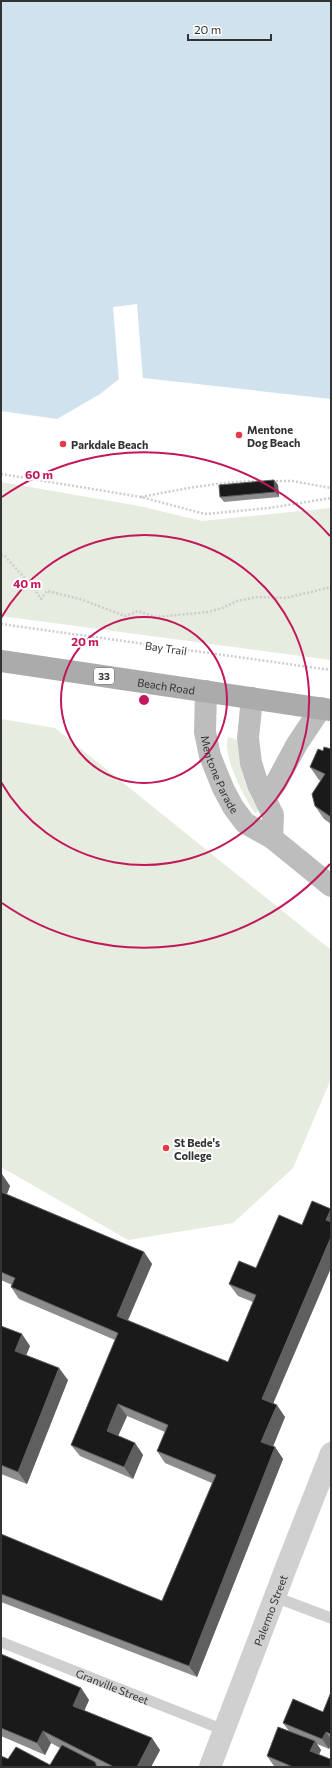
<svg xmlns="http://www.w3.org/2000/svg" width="332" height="1768" viewBox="0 0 332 1768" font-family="Commissioner,sans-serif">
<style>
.green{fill:#e6ecdf}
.water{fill:#cfe2ee}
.pier{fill:#fff}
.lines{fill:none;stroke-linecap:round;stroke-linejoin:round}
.path{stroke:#cdcdcd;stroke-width:2.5;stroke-dasharray:2 2;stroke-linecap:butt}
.lane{stroke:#d0d0d0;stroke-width:11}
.street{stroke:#d0d0d0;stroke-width:22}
.secondary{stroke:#bdbdbd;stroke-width:22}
.primary{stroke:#ababab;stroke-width:22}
.wall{fill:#8c8c8c}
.shaded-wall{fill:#5f5f5f}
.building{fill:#1a1a1a;stroke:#5f5f5f}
.ring{fill:none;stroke:#c2185b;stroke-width:2}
.poi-dot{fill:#e63946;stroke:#fff;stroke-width:1.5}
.labels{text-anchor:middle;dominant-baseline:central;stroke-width:4;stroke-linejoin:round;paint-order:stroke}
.shield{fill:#fff;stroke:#707070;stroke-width:1}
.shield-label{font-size:10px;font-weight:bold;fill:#333}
.poi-label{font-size:11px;font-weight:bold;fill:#333;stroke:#fff;text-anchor:start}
.street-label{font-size:11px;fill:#333;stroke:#fff}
.centre{fill:#c2185b;stroke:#fff;stroke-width:2}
.ring-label{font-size:12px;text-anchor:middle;font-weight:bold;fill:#c2185b;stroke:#fff;stroke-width:4;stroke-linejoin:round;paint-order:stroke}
</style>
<rect width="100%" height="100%" fill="#fff"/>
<g class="green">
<polygon points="1,482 139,506 202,521 331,508 331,660 1,616"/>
<polygon points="1,719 55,728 331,950 331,1079 293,1168 233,1223 128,1240 1,1167"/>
<path d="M228,737L235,739L237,741C240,765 244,790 259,810L255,813C244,797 222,756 228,737Z"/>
</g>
<polygon class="water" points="1,1 331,1 331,399 143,378 119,379 100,394 57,419 1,411"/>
<polygon class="pier" points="137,304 143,380 119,381 113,307"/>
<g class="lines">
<g class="path">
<polyline points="1,474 141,497 205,514 269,508 331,498"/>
<polyline points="272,481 292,481 331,488"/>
<path d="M141,497C182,489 222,481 263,481"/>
<polyline points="1,555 4,555 35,590 41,599 47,591 80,599 125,616 138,611 156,617 208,612 222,608 237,601 257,597 286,598 331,587"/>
<polyline points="1,624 331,670"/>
</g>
<g class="lane">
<polyline points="275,1597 331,1618"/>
<path id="s1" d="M1,1642L224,1730"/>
</g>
<path class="street" id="s2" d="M210,1767L287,1565L331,1453"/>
<g class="secondary">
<path id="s3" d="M206,691L205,732L210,756L223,788L233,807L245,823L272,838L331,886"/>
<polyline points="252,698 248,738 251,763 258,785 273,815 272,838"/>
<polyline points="265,798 276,783 297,744 321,708"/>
</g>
<path class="primary" id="s4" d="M1,661L331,710"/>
</g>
<g class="wall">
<polygon points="274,480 278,485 279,497 224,502 220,497"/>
<polygon points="331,749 331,824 324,819 315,806 321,781 319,780 310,767 323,751"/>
<polygon points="1,1174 10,1186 7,1194 144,1252 152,1264 128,1320 228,1362 253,1302 238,1296 229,1284 256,1268 274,1404 285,1417 273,1446 275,1447 283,1459 197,1677 1,1602 1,1534 162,1601 212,1483 165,1463 157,1451 165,1432 127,1416 118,1436 135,1443 143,1455 133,1479 80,1456 71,1445 115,1340 19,1299 11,1287 12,1285 1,1280"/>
<polygon points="1,1326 30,1346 26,1355 68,1380 27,1484 1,1474"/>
<polygon points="1,1654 81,1688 89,1700 84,1711 160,1750 151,1767 1,1767 8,1759 50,1765 60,1748 51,1743 45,1755 1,1736"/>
<polygon points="331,1692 331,1744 329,1749 317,1744 321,1750 319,1755 331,1767 276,1767 274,1766 267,1756 289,1731 283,1723 323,1712"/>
</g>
<g class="shaded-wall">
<polygon points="274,480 278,485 279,497 275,492"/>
<polygon points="2,1174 10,1186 4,1201 1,1198 1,1176"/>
<polygon points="331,1209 331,1227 326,1220"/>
<polygon points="331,1237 331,1268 270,1411 262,1399"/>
<polygon points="144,1252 152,1264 125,1327 117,1316"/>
<polygon points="22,1334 30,1346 23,1363 15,1351"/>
<polygon points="59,1368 68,1380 27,1484 18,1472"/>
<polygon points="118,1404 127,1416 115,1443 107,1431"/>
<polygon points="277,1405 285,1417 270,1454 261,1442"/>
<polygon points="135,1443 143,1455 133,1479 124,1467"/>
<polygon points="275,1447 283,1459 197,1677 189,1666"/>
<polygon points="81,1688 89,1700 81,1718 73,1706"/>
<polygon points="43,1731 51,1743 45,1755 37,1743"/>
<polygon points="326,1732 331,1739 331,1744 329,1749 322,1739"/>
<polygon points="152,1738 160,1750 151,1767 137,1767"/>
<polygon points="315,1741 321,1750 316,1760 310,1751"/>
</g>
<g class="building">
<polygon points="274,480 275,492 220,497 219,485"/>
<polygon points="324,747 331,749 331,817 315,806 312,794 325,774 310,767 318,749 323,751"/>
<polygon points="1,1192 144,1252 117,1316 228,1362 256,1295 229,1284 239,1261 256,1268 279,1215 302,1225 312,1201 331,1209 326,1220 331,1222 331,1237 262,1399 277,1405 261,1442 275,1447 189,1666 1,1594 1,1534 162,1601 216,1475 157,1451 168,1425 118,1404 107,1431 135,1443 124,1467 71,1445 118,1333 11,1287 15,1278 1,1272"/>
<polygon points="1,1326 22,1334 15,1351 59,1368 18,1472 1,1465"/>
<polygon points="1,1654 81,1688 73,1706 152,1738 137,1767 114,1767 43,1731 37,1743 1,1728"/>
<polygon points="331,1692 331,1734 326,1732 322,1739 283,1723 293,1699 323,1712"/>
<polygon points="278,1727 315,1741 310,1751 330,1759 331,1756 331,1767 293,1767 267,1756"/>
<polygon points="62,1745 95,1762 97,1767 1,1767 1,1756 8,1759 16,1747 50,1765"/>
</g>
<g class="ring">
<circle cx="144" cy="700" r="83"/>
<path d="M1 618A165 165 0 1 1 1 782"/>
<path d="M330 864A248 248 0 0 1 2 903M2 497A248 248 0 0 1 330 536"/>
</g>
<g class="poi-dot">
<circle cx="239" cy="435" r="4"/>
<circle cx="63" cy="444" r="4"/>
<circle cx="166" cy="1148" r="4"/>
</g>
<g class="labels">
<rect class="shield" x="94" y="668" width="20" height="16" rx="3"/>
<g class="shield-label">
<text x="104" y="676">33</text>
</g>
<g class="poi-label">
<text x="247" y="429">Mentone<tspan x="247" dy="13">Dog Beach</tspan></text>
<text x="71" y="444">Parkdale Beach</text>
<text x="174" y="1142">St Bede's<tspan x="174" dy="13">College</tspan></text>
</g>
<g class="street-label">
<text transform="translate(166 648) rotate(8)">Bay Trail</text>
<text stroke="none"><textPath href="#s4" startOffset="167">Beach Road</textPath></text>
<text stroke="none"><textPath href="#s3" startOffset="86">Mentone Parade</textPath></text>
<text stroke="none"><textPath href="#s2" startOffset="168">Palermo Street</textPath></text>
<text stroke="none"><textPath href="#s1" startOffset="120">Granville Street</textPath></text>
</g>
</g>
<circle cx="144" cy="700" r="6" class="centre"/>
<g class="ring-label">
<text x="39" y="479">60 m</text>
<text x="27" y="588">40 m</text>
<text x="85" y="646">20 m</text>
</g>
<rect width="332" height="1768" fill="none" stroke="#333333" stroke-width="4"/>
<path d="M188 34v6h83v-6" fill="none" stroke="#333333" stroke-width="2"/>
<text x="194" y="34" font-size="12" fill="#333333" stroke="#ffffff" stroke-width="3" paint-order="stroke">20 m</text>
</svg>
